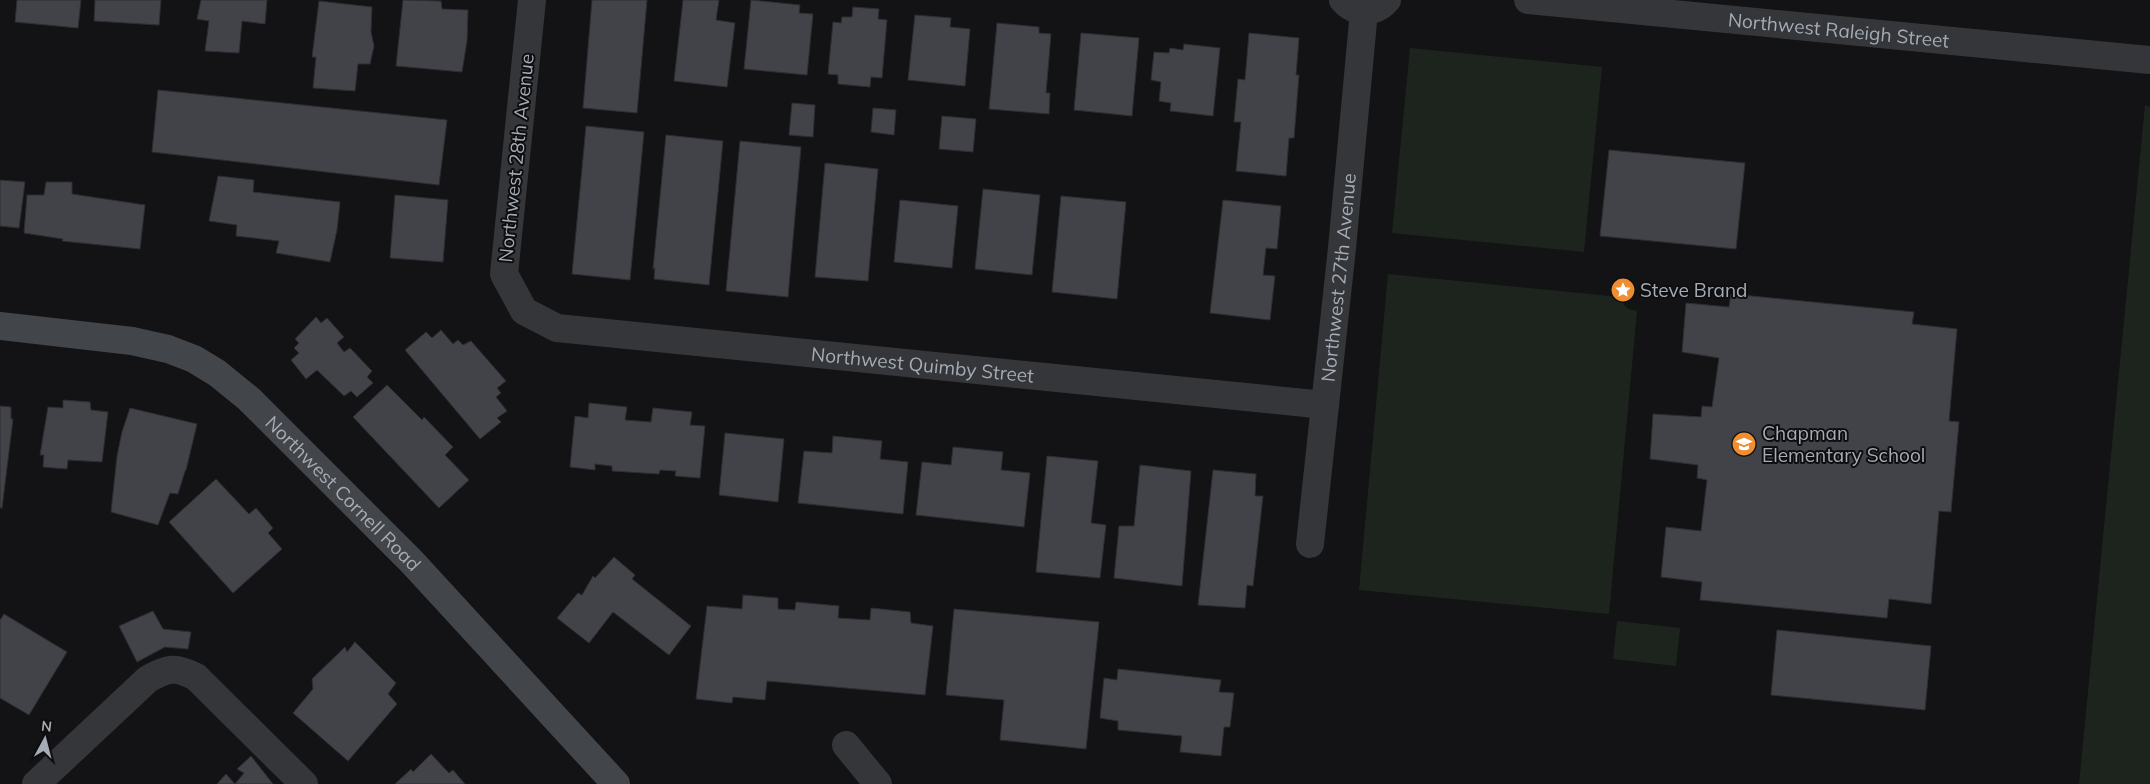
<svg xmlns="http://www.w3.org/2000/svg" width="2150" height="784" viewBox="0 0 2150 784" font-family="Mulish,sans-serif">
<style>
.green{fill:#1d241d}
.building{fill:#424348;stroke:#2d2e31}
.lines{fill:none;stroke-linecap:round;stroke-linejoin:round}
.minor{stroke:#343639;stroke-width:28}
.secondary{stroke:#424549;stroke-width:28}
.labels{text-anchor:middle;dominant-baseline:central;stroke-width:4;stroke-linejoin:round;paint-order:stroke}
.street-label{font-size:19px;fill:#a5acb5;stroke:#0e0e10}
.poi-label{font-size:19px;fill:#a5acb5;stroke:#0e0e10;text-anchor:start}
</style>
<rect width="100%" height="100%" fill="#131315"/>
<g class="green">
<polygon points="1410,48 1602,67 1584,252 1392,233"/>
<polygon points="2145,105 2150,107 2150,784 2079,784"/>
<polygon points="1388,274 1620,297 1620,300 1628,309 1637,311 1609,614 1359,590"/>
<polygon points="1617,621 1680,628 1676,666 1613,659"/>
</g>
<g class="building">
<polygon points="17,0 81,0 78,28 15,22"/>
<polygon points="95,0 161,0 159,25 94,21"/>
<polygon points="201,0 267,0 265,24 242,21 239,53 205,51 209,21 197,19"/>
<polygon points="403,0 441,1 442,9 468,10 467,41 462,72 396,66"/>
<polygon points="592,0 647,0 637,113 583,108"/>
<polygon points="683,0 719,0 716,20 735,23 727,87 674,81"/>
<polygon points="751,0 800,5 799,13 813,14 807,75 744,69"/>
<polygon points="319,1 372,7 371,32 374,46 370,64 358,64 355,91 313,88 316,57 312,57"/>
<polygon points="853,7 879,9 878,19 887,20 882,78 871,77 870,87 838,84 838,75 828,74 833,22 841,23 842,17 852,17"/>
<polygon points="915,15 951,18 950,27 970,29 965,86 908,80"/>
<polygon points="997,23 1039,27 1039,33 1051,34 1046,93 1050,93 1049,114 989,109"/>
<polygon points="1081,33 1139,38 1132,116 1074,110"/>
<polygon points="1249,33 1299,38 1296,75 1299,75 1294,138 1289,138 1286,176 1236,171 1241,122 1234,122 1238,79 1245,80"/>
<polygon points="1184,44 1220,48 1213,116 1170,111 1171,103 1159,101 1161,82 1151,80 1154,52 1169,53 1170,48 1183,50"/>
<polygon points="158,90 447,120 439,185 152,152"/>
<polygon points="792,103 815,105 813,137 789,135"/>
<polygon points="873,108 896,110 894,135 871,132"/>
<polygon points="942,116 976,119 973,152 939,149"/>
<polygon points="586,126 644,132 630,280 572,274"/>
<polygon points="666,135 723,141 709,285 654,279 655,268 653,269"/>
<polygon points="740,141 801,147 788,297 726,291"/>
<polygon points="1609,150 1745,163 1736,249 1600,236"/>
<polygon points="825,163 878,169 868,281 815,277"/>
<polygon points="218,176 254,180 253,192 340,202 337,230 330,262 276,253 279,241 236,236 237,225 209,221"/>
<polygon points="0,180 25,182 19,228 0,226"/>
<polygon points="46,182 72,182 72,194 145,205 140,249 62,241 63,239 24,233 27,195 44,195"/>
<polygon points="983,189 1040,195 1032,275 975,269"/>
<polygon points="395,195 448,200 443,262 390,258"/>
<polygon points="1061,196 1126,202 1117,299 1052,292"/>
<polygon points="900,200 958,206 952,268 894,262"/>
<polygon points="1223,200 1281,206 1277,249 1266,248 1263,275 1275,276 1270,320 1210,313"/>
<polygon points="1731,294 1914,312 1912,324 1957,329 1949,421 1959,422 1951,512 1939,511 1931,604 1889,599 1887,618 1700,600 1702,582 1661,577 1666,527 1701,531 1707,480 1697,478 1698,465 1650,459 1653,414 1701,417 1702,406 1712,407 1719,358 1682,352 1686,303 1729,307"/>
<polygon points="316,317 321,323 327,318 344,337 337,343 344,352 350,348 372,371 367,377 373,383 357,397 351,391 344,396 317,370 306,379 291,360 299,353 294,348 299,343 295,339"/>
<polygon points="441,330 453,344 458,340 463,345 471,341 506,381 497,388 501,393 496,397 507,411 497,418 501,422 480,439 405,350 426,332 432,338"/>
<polygon points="387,385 422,420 424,417 453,447 445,455 469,480 439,508 353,417"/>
<polygon points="63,400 90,402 91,410 108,412 102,462 68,460 67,469 43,467 44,455 40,455 48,407 63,408"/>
<polygon points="589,403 627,407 625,420 651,422 653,408 692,412 690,425 705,426 700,478 675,476 676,471 660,470 659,474 612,471 612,466 595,464 595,470 570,467 575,416 588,418"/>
<polygon points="0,406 11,407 11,419 13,419 2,508 0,508"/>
<polygon points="130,408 197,424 186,470 185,471 178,494 170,493 158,525 111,512 117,456 122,432"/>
<polygon points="725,433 784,439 778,502 719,495"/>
<polygon points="833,436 882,441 880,459 908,462 903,514 798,503 804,451 832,453"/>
<polygon points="953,447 1003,452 1001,470 1030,473 1024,527 916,515 922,462 951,465"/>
<polygon points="1047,456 1098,461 1091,523 1106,525 1100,578 1036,572"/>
<polygon points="1140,465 1191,471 1182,586 1114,578 1119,526 1134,526"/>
<polygon points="1213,470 1256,474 1255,496 1263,496 1253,586 1247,585 1245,608 1198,605"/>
<polygon points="216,479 249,514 256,508 273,528 268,533 282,549 233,593 169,522"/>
<polygon points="614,557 635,575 632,579 691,626 669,655 613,612 589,643 557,618 578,593 582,595 593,576 595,578"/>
<polygon points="743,595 778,598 778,609 795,610 796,602 839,606 838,618 870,620 871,608 910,612 911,623 933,626 925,695 767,681 765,700 733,697 732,703 696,699 707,606 742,609"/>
<polygon points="954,609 1099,622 1086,749 1000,740 1004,700 946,695"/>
<polygon points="153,611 163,629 191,632 188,649 165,647 137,662 119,626"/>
<polygon points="4,614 67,652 29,715 0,698 0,620"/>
<polygon points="1777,630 1931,646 1925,710 1771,695"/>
<polygon points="355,642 396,683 388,694 397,704 348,761 293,713 313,689 312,679 345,647 347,652"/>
<polygon points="1118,669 1221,680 1219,692 1234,693 1230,727 1224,727 1221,756 1180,752 1182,736 1118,730 1118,721 1100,718 1104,678 1117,680"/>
<polygon points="431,754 449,773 453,770 465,784 395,784 411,769 413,772"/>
<polygon points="251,756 273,784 217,784 226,774 235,784 244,773 237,769"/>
</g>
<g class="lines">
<g class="minor">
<path id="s1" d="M532,0L504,274L524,311L557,328L1325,405"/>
<path d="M1343,0C1355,14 1375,14 1387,0"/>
<path id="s2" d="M1528,0L2150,60"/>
<path id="s3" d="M1310,544L1342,248L1364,11"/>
<polyline points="846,745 878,784"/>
<path d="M36,784L148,679C168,668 175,666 196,677L304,784"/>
</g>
<path class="secondary" id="s4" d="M0,326L132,341L168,349L194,359L217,373L249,399L412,562L616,784"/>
</g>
<defs>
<symbol id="sight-disc" viewBox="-11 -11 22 22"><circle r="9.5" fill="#ef8d31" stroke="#0e0e10"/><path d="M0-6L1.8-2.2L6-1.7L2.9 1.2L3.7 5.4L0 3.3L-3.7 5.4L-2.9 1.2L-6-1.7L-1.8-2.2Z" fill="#fff"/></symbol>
<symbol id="school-disc" viewBox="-11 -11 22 22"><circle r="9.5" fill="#ef8d31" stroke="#0e0e10"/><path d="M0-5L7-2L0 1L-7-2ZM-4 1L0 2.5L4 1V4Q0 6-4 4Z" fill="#fff"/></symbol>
</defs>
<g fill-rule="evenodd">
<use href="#sight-disc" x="1609" y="276" width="28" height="28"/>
<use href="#school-disc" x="1730" y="430" width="28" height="28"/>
</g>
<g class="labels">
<g class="street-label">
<text stroke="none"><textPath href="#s2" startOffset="312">Northwest Raleigh Street</textPath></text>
<text transform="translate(516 158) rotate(-84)">Northwest 28th Avenue</text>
<text stroke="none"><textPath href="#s3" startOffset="268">Northwest 27th Avenue</textPath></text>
<text stroke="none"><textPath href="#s1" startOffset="722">Northwest Quimby Street</textPath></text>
<text stroke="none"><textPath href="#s4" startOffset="399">Northwest Cornell Road</textPath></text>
</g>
<g class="poi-label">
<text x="1640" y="290">Steve Brand</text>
<text x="1762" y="433">Chapman<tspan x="1762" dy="22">Elementary School</tspan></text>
</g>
</g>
<g transform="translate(45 739) rotate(7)" stroke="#0e0e10" stroke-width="4" paint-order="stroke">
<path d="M0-4L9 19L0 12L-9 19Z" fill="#a5acb5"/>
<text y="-8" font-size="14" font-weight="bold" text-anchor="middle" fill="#a5acb5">N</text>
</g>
</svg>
